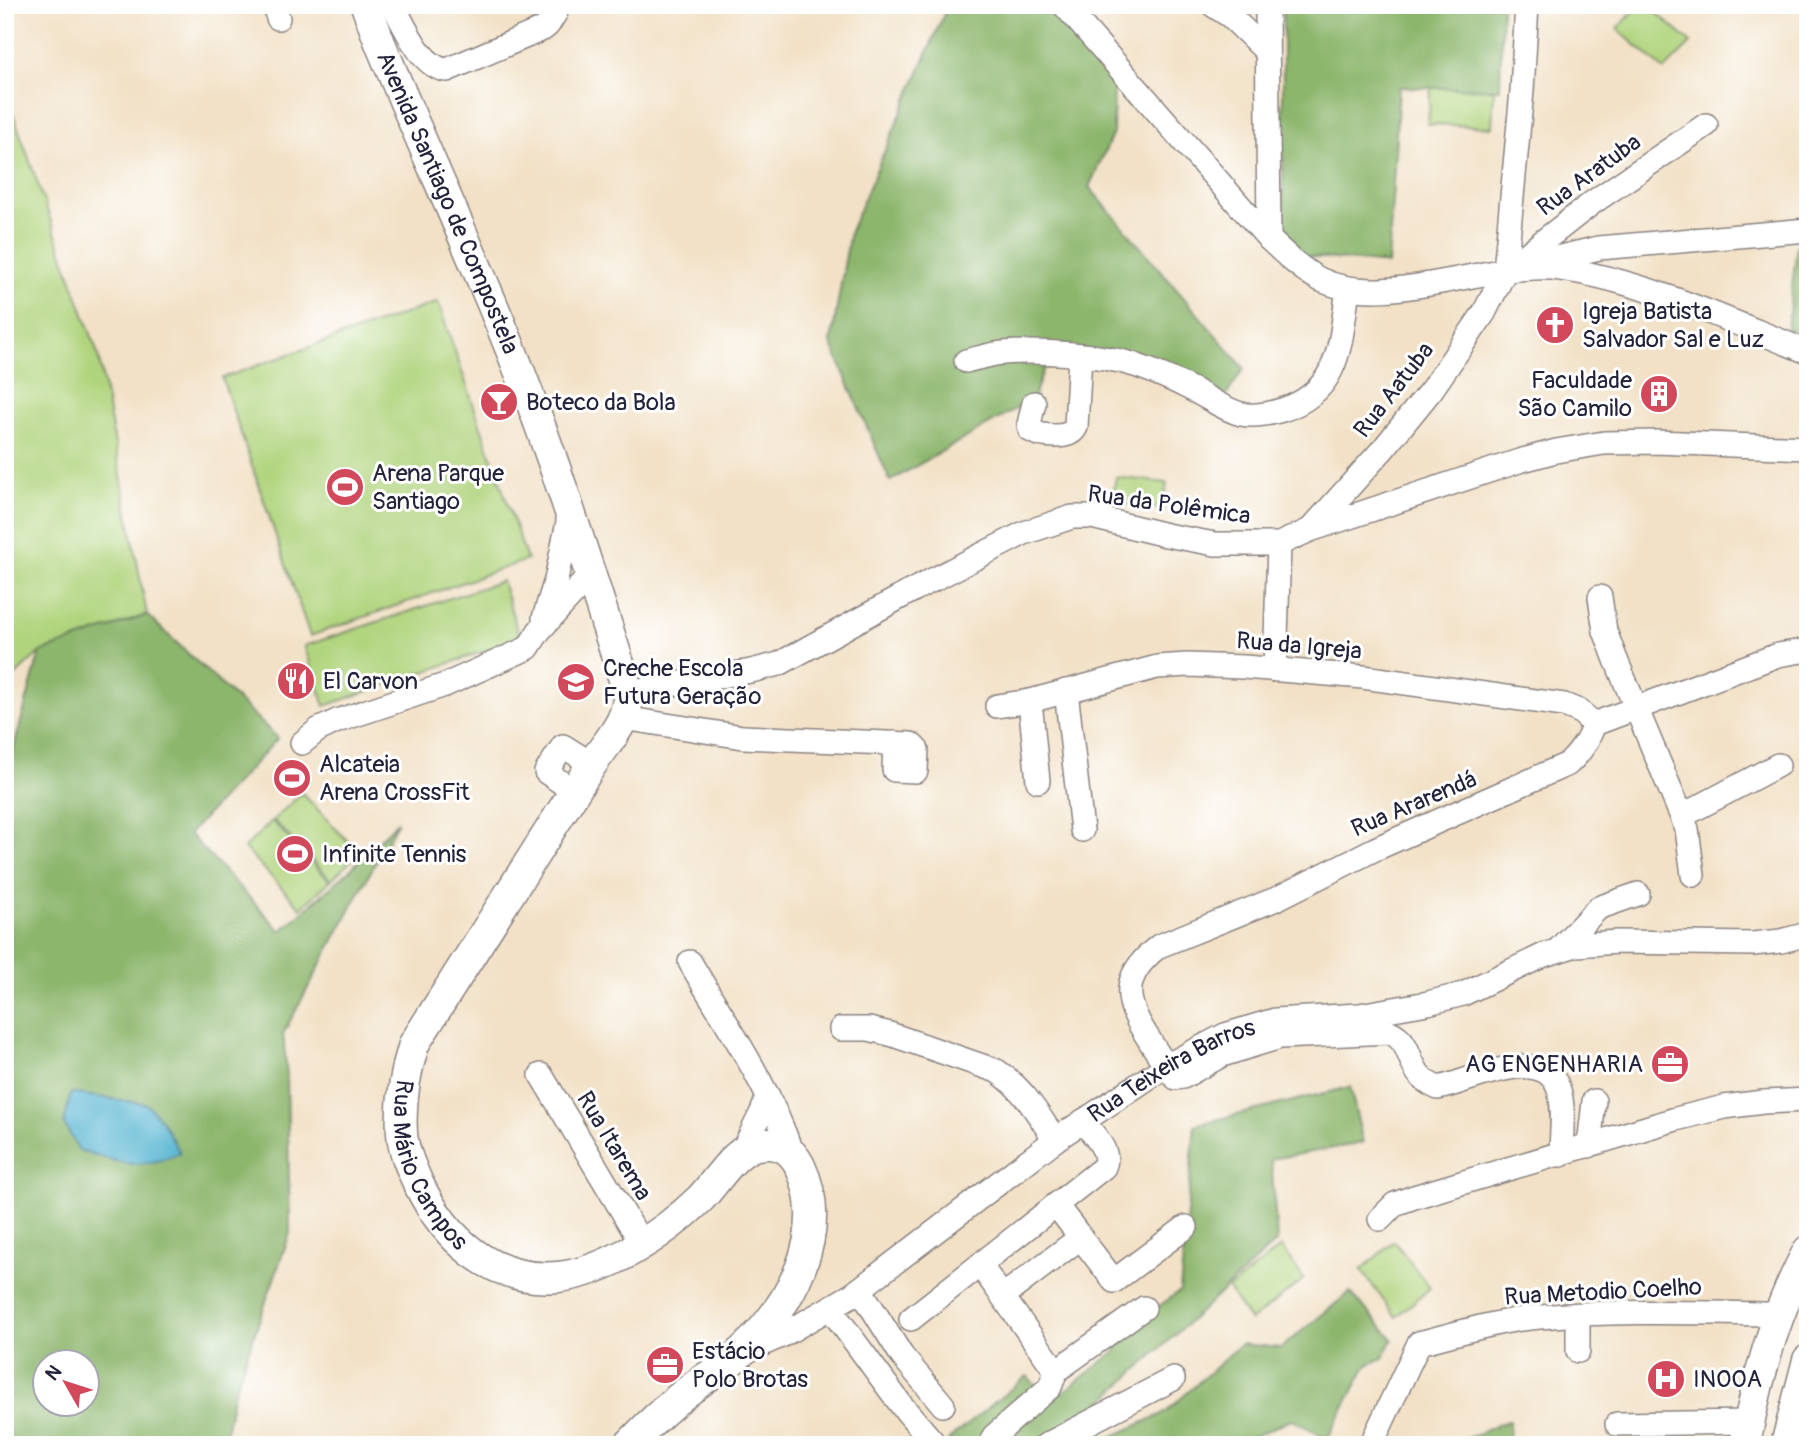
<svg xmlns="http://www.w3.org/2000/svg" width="1813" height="1450" viewBox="0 0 1813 1450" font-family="Pangolin,sans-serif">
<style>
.green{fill:#b0d47d;stroke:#697b5c;stroke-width:2}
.forest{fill:#8cb66c;stroke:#576c54;stroke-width:2;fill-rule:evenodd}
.water{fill:#52b3d0;stroke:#3a6a86;stroke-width:2}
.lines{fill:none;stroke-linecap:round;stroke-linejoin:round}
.minor-casing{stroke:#8a8280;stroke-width:26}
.major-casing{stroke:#8a8280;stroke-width:33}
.minor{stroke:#fff;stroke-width:23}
.major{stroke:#fff;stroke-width:30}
.labels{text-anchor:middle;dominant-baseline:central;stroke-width:6;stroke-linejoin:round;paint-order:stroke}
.street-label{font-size:24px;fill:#22223b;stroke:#fff}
.poi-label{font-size:24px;fill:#22223b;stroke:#fff;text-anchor:start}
</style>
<rect width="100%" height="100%" fill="#fff"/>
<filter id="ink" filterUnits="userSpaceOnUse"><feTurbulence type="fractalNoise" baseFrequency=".0143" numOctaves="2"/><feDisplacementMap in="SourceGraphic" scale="14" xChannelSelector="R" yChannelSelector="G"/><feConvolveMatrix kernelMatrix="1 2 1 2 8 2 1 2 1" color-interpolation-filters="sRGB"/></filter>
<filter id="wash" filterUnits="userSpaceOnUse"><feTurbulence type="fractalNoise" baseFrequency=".00686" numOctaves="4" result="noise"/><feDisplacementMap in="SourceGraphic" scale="28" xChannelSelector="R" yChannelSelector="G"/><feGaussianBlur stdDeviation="1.57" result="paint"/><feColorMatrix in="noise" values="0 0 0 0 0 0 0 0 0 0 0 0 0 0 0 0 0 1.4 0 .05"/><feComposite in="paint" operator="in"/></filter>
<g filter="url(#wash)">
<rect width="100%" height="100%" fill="#f2e1c6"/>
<g class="green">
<polygon points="1639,5 1648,5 1691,43 1664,70 1617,29"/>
<polygon points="1431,87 1494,89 1492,127 1428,124"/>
<polygon points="5,91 98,354 147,615 40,652 5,685"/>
<polygon points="438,302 527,560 310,636 222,378"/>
<polygon points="1116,477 1167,483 1163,509 1112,501"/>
<polygon points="502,581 520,639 325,706 304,646"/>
<polygon points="302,793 359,853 331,880 273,820"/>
<polygon points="272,821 330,881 301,908 244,848"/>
<polygon points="1394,1241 1430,1288 1396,1317 1361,1270"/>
<polygon points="1281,1247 1304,1279 1250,1321 1228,1289"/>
</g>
<g class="forest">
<polygon points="948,5 1046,5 1114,77 1113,133 1089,187 1244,368 1226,396 1136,353 1044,368 1033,399 890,481 831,343 850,231"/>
<polygon points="1283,5 1502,5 1500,89 1399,87 1388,264 1283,254"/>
<polygon points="1808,242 1808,335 1787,330 1797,245"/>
<path d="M147,615L278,738L189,834L281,931L348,872L398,821L283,1034L287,1076L290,1233L233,1395L224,1445H5V780L40,652ZM46,1362H88V1404H46Z"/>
<polygon points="1350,1087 1363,1143 1271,1159 1277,1241 1101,1403 1031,1445 1011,1445 1008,1435 1117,1350 1118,1336 1180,1291 1195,1125"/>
<polygon points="1350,1292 1393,1339 1383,1358 1366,1366 1327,1439 1292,1419 1235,1445 1093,1445 1165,1413 1241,1344 1281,1348"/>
<polygon points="1027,1376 1038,1388 984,1445 956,1445 948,1440"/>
<polygon points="1509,1420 1509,1445 1452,1445"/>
</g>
<path class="water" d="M71,1093L147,1104L162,1121L180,1153C135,1172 123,1163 79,1150L64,1124Z"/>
</g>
<g filter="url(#ink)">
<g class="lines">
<defs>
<g id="minor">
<polyline points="274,5 278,18"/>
<path d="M393,5C405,26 421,68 447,70L543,29L548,25L556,12"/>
<path d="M1064,5L1269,239C1284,253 1300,269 1319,279C1385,312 1489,259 1561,269C1644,281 1730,321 1808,352"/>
<polyline points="1213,5 1230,16 1267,52"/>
<polyline points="1267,5 1269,239"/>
<polyline points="1539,262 1599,248 1808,230"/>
<polyline points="1513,265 1592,203 1706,125"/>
<path d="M966,361C978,358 991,354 1003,353C1040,350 1099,354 1135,365C1155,372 1174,380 1193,390C1209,398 1223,409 1241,414C1255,417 1269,414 1282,410C1342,391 1340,341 1348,289"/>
<path d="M1034,403L1029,424L1030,430C1041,437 1070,440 1076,427L1080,356"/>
<polyline points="1312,528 1384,448 1432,389 1484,313 1505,271 1522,91 1527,5"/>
<polyline points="1600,597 1605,631 1616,660 1687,829 1693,875"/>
<polyline points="544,618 556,580 570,512"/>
<polyline points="1275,670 1279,544"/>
<polyline points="1066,691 1082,830"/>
<polyline points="628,692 751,671 779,664 915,589 1024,533 1072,517 1092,517 1166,535 1215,544 1279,544 1310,530 1519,461 1556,451 1604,443 1656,442 1808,448"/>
<polyline points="1030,701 1038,781"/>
<polyline points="997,706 1030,701 1157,667 1187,665 1244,667 1363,677 1564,705 1579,711 1594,724"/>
<polyline points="623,718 743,737 911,744 917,750 916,771 894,770 895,743"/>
<polyline points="302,743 318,730 337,721 445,685 528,648 539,631 591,574"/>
<polyline points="574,791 546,772 563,746 592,764"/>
<polyline points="1682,816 1778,765"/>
<polyline points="1558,950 1598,908 1638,894"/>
<path d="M690,962C726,1024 768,1084 791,1151"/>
<path d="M841,1029H869L890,1034L997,1071C1024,1089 1038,1114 1055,1140"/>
<polyline points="541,1075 642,1244"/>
<polyline points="1589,1146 1594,1101"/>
<polyline points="742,1152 762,1112 768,1096"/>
<path d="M1561,1155C1561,1135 1565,1109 1559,1090C1544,1042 1470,1082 1438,1088C1403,1074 1417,1044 1390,1032L1280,1037L1222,1055L1183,1077L1176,1078C1166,1067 1158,1054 1150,1041C1124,1002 1119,977 1159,946L1276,899L1375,849L1568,764C1581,752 1588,741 1594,724L1778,655L1808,650"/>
<polyline points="1056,1205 1114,1281 1186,1227"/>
<polyline points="1380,1219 1395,1204 1414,1197 1676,1119 1724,1107 1763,1102 1808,1100"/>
<polyline points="980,1265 1056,1371 1050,1387 994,1436 990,1445"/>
<polyline points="860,1289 902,1356 943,1405"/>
<polyline points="1003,1296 1080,1238"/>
<polyline points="830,1308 902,1406 933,1442"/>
<path d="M911,1319L1104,1167C1112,1151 1092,1134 1083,1121"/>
<path id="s1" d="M747,1351L783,1335L852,1295L1055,1140L1166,1066L1225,1035L1275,1020L1359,1015L1428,1003L1463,994L1544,955L1576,945L1617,942L1753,944L1781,941L1808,934"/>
<polyline points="1578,1351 1578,1315"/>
<polyline points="1056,1371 1144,1308"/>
<polyline points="1617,1424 1749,1422"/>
<polyline points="1046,1445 1173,1379"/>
<path d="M1371,1445L1419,1343C1459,1333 1499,1320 1540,1317C1619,1310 1699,1313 1778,1314"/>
</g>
<g id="major">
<path id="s2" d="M366,5L380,43C432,169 491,292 538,420C571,510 599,601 628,692C630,720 607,742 592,764L414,1044C405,1073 400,1102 402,1133C403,1150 411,1168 418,1183C445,1239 492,1283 558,1277C607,1272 665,1233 700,1199C717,1182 733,1151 757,1145C777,1141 791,1148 800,1166C832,1234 789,1309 739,1354C726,1366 710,1374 696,1385C671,1403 650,1423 629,1445"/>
<path d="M1745,1445C1757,1377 1775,1312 1808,1251"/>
<polyline points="1786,1445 1808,1360"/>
</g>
</defs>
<use href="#minor" class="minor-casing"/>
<use href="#major" class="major-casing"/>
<use href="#minor" class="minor"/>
<use href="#major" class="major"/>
</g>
</g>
<defs>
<symbol id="church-disc" viewBox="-11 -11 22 22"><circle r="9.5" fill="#d1495b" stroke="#fff"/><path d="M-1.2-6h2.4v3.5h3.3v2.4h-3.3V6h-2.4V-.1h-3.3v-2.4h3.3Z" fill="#fff"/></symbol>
<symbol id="building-disc" viewBox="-11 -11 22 22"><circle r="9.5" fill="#d1495b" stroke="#fff"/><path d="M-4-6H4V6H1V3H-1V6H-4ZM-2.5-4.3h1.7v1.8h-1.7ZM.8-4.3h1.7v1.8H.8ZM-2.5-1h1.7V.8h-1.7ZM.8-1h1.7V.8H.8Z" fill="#fff"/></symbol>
<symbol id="bar-disc" viewBox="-11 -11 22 22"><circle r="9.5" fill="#d1495b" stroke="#fff"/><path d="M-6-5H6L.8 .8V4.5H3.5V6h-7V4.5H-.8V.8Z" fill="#fff"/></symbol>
<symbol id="stadium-disc" viewBox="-11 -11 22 22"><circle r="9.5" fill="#d1495b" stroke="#fff"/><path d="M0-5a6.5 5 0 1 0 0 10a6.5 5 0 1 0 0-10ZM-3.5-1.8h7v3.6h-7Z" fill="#fff"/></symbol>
<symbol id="restaurant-disc" viewBox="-11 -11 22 22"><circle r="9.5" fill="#d1495b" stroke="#fff"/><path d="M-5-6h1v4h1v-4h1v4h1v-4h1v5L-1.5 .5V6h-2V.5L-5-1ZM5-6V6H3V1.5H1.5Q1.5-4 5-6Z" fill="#fff"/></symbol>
<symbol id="school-disc" viewBox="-11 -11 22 22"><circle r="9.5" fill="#d1495b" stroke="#fff"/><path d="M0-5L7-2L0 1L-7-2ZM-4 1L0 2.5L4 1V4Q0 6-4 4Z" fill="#fff"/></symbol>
<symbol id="office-disc" viewBox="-11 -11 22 22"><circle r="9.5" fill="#d1495b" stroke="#fff"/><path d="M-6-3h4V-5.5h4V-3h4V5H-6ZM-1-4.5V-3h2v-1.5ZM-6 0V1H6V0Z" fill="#fff"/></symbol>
<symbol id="hospital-disc" viewBox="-11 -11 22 22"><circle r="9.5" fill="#d1495b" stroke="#fff"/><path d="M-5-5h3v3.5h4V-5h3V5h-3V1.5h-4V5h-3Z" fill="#fff"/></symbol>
</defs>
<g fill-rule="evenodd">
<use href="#church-disc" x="1533" y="303" width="44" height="44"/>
<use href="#building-disc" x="1637" y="372" width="44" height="44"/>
<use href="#bar-disc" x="477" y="380" width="44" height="44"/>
<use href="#stadium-disc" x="323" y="465" width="44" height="44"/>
<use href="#restaurant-disc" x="274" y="659" width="44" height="44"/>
<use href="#school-disc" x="554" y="660" width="44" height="44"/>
<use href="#stadium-disc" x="270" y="756" width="44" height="44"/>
<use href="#stadium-disc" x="273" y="832" width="44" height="44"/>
<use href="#office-disc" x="1648" y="1042" width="44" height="44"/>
<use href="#office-disc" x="643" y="1343" width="44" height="44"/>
<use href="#hospital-disc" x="1644" y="1357" width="44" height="44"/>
</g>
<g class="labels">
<g class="street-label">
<text transform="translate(1589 175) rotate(-36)">Rua Aratuba</text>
<text stroke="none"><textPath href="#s2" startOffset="214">Avenida Santiago de Compostela</textPath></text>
<text transform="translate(1394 390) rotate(-52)">Rua Aatuba</text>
<text transform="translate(1169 505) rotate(8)">Rua da Polêmica</text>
<text transform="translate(1299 646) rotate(5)">Rua da Igreja</text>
<text transform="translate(1414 804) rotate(-23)">Rua Ararendá</text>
<text stroke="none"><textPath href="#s1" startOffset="511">Rua Teixeira Barros</textPath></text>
<text transform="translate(614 1146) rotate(59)">Rua Itarema</text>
<text stroke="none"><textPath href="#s2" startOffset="1279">Rua Mário Campos</textPath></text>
<text transform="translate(1603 1292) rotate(-3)">Rua Metodio Coelho</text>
</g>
<g class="poi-label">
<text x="1582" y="311">Igreja Batista<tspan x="1582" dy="28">Salvador Sal e Luz</tspan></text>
<text x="1632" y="380" text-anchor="end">Faculdade<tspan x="1632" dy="28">São Camilo</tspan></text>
<text x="526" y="402">Boteco da Bola</text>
<text x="372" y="473">Arena Parque<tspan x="372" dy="28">Santiago</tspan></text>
<text x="603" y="668">Creche Escola<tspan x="603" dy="28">Futura Geração</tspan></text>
<text x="323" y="681">El Carvon</text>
<text x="319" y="764">Alcateia<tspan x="319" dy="28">Arena CrossFit</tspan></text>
<text x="322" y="854">Infinite Tennis</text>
<text x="1643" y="1064" text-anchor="end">AG ENGENHARIA</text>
<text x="692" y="1351">Estácio<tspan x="692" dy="28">Polo Brotas</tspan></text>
<text x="1693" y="1379">INOOA</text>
</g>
</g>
<rect width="1813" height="1450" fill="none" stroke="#fff" stroke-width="28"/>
<g transform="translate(66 1383) rotate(309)"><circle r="33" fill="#ffffff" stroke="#a7a7b1" stroke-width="2"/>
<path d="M0-5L12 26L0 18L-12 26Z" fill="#d1495b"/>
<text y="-10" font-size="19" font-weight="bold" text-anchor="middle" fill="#22223b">N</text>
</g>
</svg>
